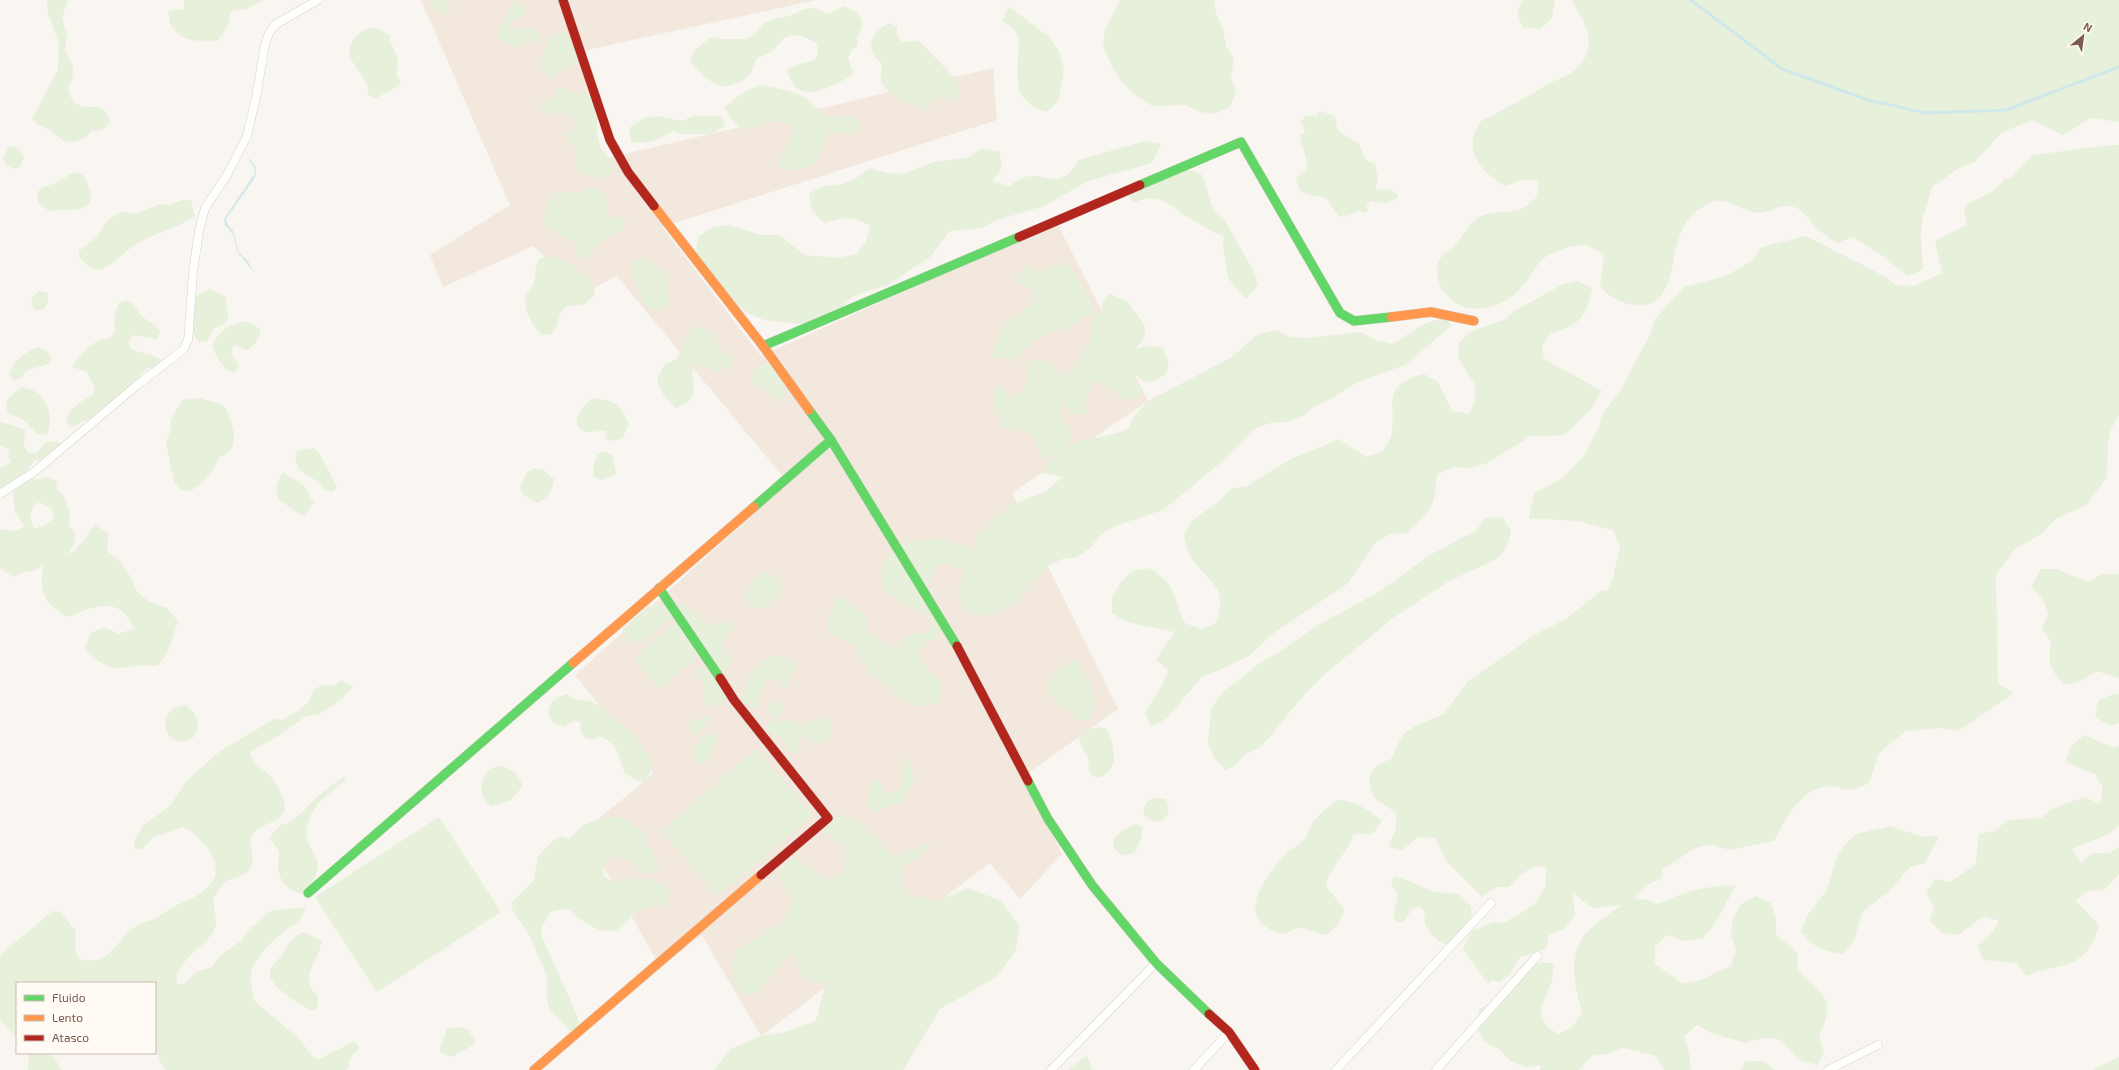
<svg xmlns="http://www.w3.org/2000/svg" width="2119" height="1070" viewBox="0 0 2119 1070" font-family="'Exo 2',sans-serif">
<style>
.residential{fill:#f2e8de}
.green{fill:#e7f0db;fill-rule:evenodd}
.water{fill:#d0e8ea}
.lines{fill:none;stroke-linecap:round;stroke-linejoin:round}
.stream{stroke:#d0e8ea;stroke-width:3}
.street-casing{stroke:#d7d1cb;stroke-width:9}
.fast-casing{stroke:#d9d2cb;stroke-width:10}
.slow-casing{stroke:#d9d2cb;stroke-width:10}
.jam-casing{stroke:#d9d2cb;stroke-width:10}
.street{stroke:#fefefd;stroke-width:8}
.fast{stroke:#63d668;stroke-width:9}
.slow{stroke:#ff974d;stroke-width:9}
.jam{stroke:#b3261e;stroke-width:9}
</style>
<rect width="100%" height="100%" fill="#f9f5f0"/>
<polygon class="residential" points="421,0 816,0 578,52 603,159 993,68 997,120 662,227 761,356 1057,223 1148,401 1012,493 1118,709 1023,777 1062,854 1020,899 990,863 761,1036 702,935 660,967 584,831 654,773 575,675 788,483 617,276 584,293 533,246 443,287 430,255 510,205"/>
<g class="green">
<path d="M47,0H68L62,18L67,34L65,51L73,66V74L68,90L71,98L76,104L84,107H101L107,113L111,121C106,129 101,132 92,131C86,138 74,145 64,141C59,139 55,133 49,130C42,125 37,126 32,119L58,70L59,44L48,13Z"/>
<path d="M184,0H263L247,9L231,11L227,28L217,41C202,42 182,42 172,27C170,23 169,16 168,11L184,9Z"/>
<polygon points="428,0 446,0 452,9 442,15 435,10"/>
<polygon points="1120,0 1214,0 1216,13 1223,29 1226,46 1234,60 1231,76 1236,92 1230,107 1215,114 1200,112 1185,105 1152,106 1127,88 1117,76 1103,47 1105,30"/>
<polygon points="1523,0 1555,0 1552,18 1541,29 1523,28 1517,13"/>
<path d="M1571,0H2119V122L2091,118L2063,135L2033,120L2002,132L1975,162L1959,168L1932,187L1922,221L1921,237L1923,270L1907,276L1880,254L1853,237L1837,243C1828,237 1820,232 1813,224C1806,216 1802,208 1790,206C1779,204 1768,214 1758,213C1743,211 1731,199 1714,201C1710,201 1705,206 1701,208C1661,230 1685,306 1640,305C1623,305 1613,299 1600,287L1604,255C1600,252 1596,249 1591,247C1580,241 1552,251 1543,259C1535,266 1530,278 1523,286C1507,304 1481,316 1458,304C1450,299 1441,291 1439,282C1432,254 1445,258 1459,240C1464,234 1470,223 1476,219C1490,209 1508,215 1523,208C1528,206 1533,200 1537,197L1539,181L1523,179L1506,186C1488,177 1467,158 1474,135C1475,130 1479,125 1481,121C1504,110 1525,98 1546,85C1554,80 1564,78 1571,73C1601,52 1587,23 1571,0Z"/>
<path d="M516,1L526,7C524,20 520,17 511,22L509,26L523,30L532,27L539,33L538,41L526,42L519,46H511L504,41L497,38L500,27L506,21V13Z"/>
<path d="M844,6C859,12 869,21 857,36L858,45L852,50L848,57L853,74C846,80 839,82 831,86C809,95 795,96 787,71C796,62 806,65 816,59L818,51L817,43L802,36L793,35L784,38L773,51L757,58C754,65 752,75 745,79C740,83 727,87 721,86C710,83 695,69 690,60C695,49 702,42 713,37L721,39H746L754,35L765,22L773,19L789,16L805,9L813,8L829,14Z"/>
<path d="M1008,6L1048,36L1059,51L1064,69L1058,102L1046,112C1019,102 1016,90 1018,61C1018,50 1022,42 1015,31C1012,27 1006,24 1003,21Z"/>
<path d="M890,23L897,27V36L902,42L919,41L956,79L960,96L953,101L938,97L926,109C914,107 885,94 881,81C879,75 884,69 881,63C879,59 875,58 873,54C867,40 878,28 890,23Z"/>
<path d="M375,27L389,35L391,44L398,58L396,75L401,82L396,87L375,99L368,94C370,71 338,62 354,39C360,31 366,29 375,27Z"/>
<path d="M558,32H566L575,45L578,63L571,67L563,68L550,78C536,68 541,63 545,50C548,41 550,37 558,32Z"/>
<path d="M760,85C776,88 798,91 811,102C817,107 821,116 830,117C842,119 844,111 860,121V129L854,135L830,131C822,138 825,145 821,154C815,169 793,174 780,167L777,160L787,147L795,132L791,126C779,120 770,120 758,125C755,126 751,129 749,129C738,130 728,115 724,107L744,92Z"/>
<path d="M560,87L575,93H584C604,106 594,124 598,142C601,154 614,156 613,172L599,180L589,177L576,168L575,148L567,140C566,134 570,130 575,128L574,121L563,110L552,116L538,108L542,101H554L557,90Z"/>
<path d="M1320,111L1335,116L1337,128L1340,132L1359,144L1366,160L1375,164L1378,179L1375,190L1389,189L1398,195L1397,199L1385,203L1371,201L1367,205V212L1357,211L1346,217L1345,215L1339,217L1327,199C1309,193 1299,198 1296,178L1307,169C1308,156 1301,148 1300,135L1304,133L1305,129L1301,122L1306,115L1317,116Z"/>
<path d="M657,116L682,121L693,116H722L725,126L711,134H679L673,131C656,140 651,145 631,142L629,128L644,118Z"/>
<path d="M1145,141L1161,144L1152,163L1088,181L1044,206L997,220L982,228L950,231L930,257L888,285L853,296L830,319L799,324L765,320L749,314L737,305L695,253L699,236L713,227L729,225L761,235H779L805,255L838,258L856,254L866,242L870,226C851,215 845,217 824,223L812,211L809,194L823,186L839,185L855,179L870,168L885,173L901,174L934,162L967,158L982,149L999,151L1002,168L992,181L1009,186C1013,184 1018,180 1022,178C1049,169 1056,196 1079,160Z"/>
<path d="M2111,145H2119V416L2111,429L2108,444L2107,477L2085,506L2055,519L2044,532L2014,550L1996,574L1998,684L2014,693L1958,731L1940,728L1906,731L1879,753L1869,783C1864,785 1859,788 1854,789C1846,791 1837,786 1829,786C1800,789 1786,818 1774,841L1729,850L1711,844L1695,848L1662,870V878L1649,884L1634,899H1644L1659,904C1691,889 1702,887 1736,885L1713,927L1702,939L1683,941L1666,935L1655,947V964L1683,984L1700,980L1731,966L1736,950L1731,935L1733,919L1741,904L1756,896L1771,903L1776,919V934L1798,954L1797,970C1824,995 1837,999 1819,1036L1824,1052L1818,1065L1802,1061L1778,1039L1762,1038L1745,1043L1711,1033L1697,1025L1684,1036L1689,1053L1691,1070H1665L1654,1055L1623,1048L1607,1054L1591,1056L1579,1070H1540L1541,1065L1526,1067L1510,1061L1499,1049L1484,1042L1477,1026L1479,1009L1494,1002L1523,963H1554L1552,980L1540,1011L1546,1026L1558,1034L1572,1027L1582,1013C1575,986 1566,952 1589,930C1599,920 1611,914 1621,905L1593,908L1580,899L1572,891L1575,915L1565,928L1549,934L1547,947L1535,953L1520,957L1510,974L1500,982L1491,980L1488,984L1463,949L1472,931L1493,922L1503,923L1518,915L1536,903L1546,885V866C1527,867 1521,874 1509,887H1496L1482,897L1447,862L1435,838L1418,837L1402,850L1389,847L1396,827V813L1373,797L1369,777L1378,764L1391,759L1403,734L1417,725L1444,714L1467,682L1536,634L1566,619L1601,591L1608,590L1612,582L1620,547L1613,530L1578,521L1529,518L1534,493L1565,477V476L1583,457L1598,430L1602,415L1620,391L1650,335L1654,320L1684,287L1726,276L1753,260L1762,247L1806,236L1884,276L1896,285L1914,286L1942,273L1935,241L1967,225L1964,209L1969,203L1995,190L2005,179H2010L2033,155Z"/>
<path d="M11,146C19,147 22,152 24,159L19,167L15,169L8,166L3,159L8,148Z"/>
<path d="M1175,169L1195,171L1202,175L1213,209L1224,219L1253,270L1258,284L1246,299L1228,278L1223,245L1224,237C1211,231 1198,224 1186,216C1168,204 1157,191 1134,203L1127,193Z"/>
<path d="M78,172L85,177L92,198C81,218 66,205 50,212L38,202C36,184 44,188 56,183C64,180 66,174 78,172Z"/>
<path d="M592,188C605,190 611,197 605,210L610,217L618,216L625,220C623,235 612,234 601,242C595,247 591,253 586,259H579L575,251V243L545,227C543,212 548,200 559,191L576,194Z"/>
<path d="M183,200H191L195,216C178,228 159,232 141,241C125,250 115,264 99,270L92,268L79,258V251L98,236L106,222L120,212L137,214L159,204L167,205Z"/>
<path d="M548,256C566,259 594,275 595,295L583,305L567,306L561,311L556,328L551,334L542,335C533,327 522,308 526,296C528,291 533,287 534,283C537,274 534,269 539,259Z"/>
<path d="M645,257L658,267L669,280L667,289L669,301L662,311C637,309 642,289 630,274L633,263Z"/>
<polygon points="1069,262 1070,266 1090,299 1095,314 1080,319 1070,328 1048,333 1034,341 1008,364 1009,357 990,358 1003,326 1008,320 1019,315 1036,299 1032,290 1015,279 1028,265 1041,273 1049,265 1056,267"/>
<path d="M1577,281L1592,288C1587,317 1579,326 1550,333L1542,346L1544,359L1602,391L1589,411L1564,435L1531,436L1487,463L1471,468L1454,467L1437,474C1435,510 1431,509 1406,533L1391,534L1376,542L1347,584L1275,632L1249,656L1201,678L1167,718L1152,727L1145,713L1162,686L1168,670L1156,660L1174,632L1126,622L1112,613V596L1121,582L1133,571L1149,568C1178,586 1172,595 1185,623L1201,629L1216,623C1231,584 1204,582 1189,553C1186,548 1186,541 1184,535L1191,521L1220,501L1230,489L1247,486L1291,459L1339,439L1366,457C1371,455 1380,453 1383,450C1409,421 1368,387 1424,374L1438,382L1452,411L1469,414L1475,401V385L1458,357L1459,342L1472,331L1504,320L1518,309L1561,285Z"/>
<path d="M210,289L226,297L228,318L223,325L215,328L206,342L198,341C190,331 186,307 196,297C199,293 206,291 210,289Z"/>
<polygon points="39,291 47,292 48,302 44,309 36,311 31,304 33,296"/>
<path d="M1109,294L1128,301C1133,312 1148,322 1145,335C1144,340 1137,346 1134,350L1146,346L1163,347L1169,365L1166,374L1151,382L1143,381L1129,369L1142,390L1137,397L1125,400C1114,394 1108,383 1096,380L1084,400L1089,414L1071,413L1060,400L1065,425L1070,429L1072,437L1069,438L1067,445C1087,437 1108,438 1128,429L1135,415L1148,401L1232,357L1258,334L1275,330L1291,337L1309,338L1361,332L1376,340L1393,344C1411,333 1426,318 1448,319L1451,326L1405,365L1358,382L1331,399L1315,406L1303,416L1287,422L1270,423L1254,429L1218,465L1163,510L1115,526L1101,535L1090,548L1077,557L1062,559L1048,566L1011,607L996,613L978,616L963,609L957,593L965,571L946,564L938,565L927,586L944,624L936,638L929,641L918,653C923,676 952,674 937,703L921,707L913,705L898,697L887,685L874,676L864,663L851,643L828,634C825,622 831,606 840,597L847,600L865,616L869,634L890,647L898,648L908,635L925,633L931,627V619C918,607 896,604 885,590C882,586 882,580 882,575C881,534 950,531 972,552L978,536L1000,513L1014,504L1046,491L1062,477L1043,473L1055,456L1052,455L1044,459C1033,435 1030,427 1001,429L1002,418L994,410L995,386L1006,390L1011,397C1032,388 1027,381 1029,362L1038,360L1050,362L1058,375L1073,371L1091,339V322L1102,312V304Z"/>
<path d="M127,300C137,306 136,311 143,317C150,323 155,323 160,332L157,339L133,335L129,341L131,349C142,355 153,352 162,361L157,367L149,368L142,373L138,380L125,390L120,396L113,400L102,412L73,427L66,422C69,407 82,401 94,394V386L87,372L72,367C80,355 93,339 108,339L115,333C114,321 113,313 120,302Z"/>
<path d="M242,322H250L261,330C258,339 256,346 246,350L235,345L232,347L231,355L239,365L235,372C223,372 216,356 212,346C218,333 228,324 242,322Z"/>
<path d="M696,327C719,328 708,341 722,351C726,354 730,354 734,356L730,366L719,372C717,371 696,364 693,364C688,385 706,396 676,408L664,396L657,380L664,365L676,359L692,328Z"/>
<path d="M38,347L49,353L52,360C47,367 36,366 29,370C23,373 22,378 14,381L9,374C16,358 23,354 38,347Z"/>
<path d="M769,361L782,379L785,395L781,402C773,400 771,394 765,390C760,386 756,387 752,381L754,369Z"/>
<path d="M22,387C27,389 33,389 37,393C49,402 54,421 47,434C35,438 32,426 23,420C18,417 13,416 8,412C2,401 13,394 22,387Z"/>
<path d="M201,398C208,402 218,401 224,407C231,415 237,438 232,448C229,453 224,455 219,457C215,471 200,488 187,492L179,488L174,481L166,443L171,428V420L178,406L183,400Z"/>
<path d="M593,398C615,401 619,403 629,424L622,438L614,441L606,439L605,431C598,430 590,434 583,431C568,423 584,404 593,398Z"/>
<polygon points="0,422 25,429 24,446 28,453 37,452 45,443 57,441 61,444 58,455 51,459 43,459 35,461 21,476 14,479 5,488 0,488 0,469 10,463 10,459 7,457 9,454 9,450 0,445"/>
<path d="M313,448L319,453L337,487L333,492L326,491C323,488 321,484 317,481C305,473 293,470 296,452L300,450Z"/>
<polygon points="605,451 612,455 616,474 601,480 594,477 593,469 597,454"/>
<path d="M534,468L542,469L554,479C552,491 548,499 536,503L523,494L520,487L527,472Z"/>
<polygon points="282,472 303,485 309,492 309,496 314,502 305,515 301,515 278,499 276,487"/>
<path d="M49,477L56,481L57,489L65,498L70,514L69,526C80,535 74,546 67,554L75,551L95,525L109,534L107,551L120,562L130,576L137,592L150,602L167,608L178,621L167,654L157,666C121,661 116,682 85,648L90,634L104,627L119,634L134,628C119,594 94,607 67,617C44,603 38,591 44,564L36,570L24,572L13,577L0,568V529L14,531L22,528L24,525L15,512L13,493L28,479H40ZM37,503H41L51,508L54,517C50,523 42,528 34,528C29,519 29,511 37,503Z"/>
<polygon points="1502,517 1511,530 1507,546 1497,559 1449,581 1393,618 1326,673 1303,696 1261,747 1246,754 1235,765 1225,770 1213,757 1208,741 1212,707 1222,693 1262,661 1278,653 1318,625 1377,593 1430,555 1475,531 1486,518"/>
<path d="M2041,569H2057L2087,582L2102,574H2119V678L2096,671L2081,681L2066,685C2049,670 2048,664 2051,642L2042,629L2048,614L2043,599L2031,587Z"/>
<polygon points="766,572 782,580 782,591 770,607 758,609 747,602 745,594 754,580"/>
<path d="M684,604C696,610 700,620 711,626L719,622L734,624L735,628L729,633L722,643L724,651C734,660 735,664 721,670L676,619C665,617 655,633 647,639C643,642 636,641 631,642L623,632V628L648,606Z"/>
<polygon points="675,622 702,652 660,689 633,659"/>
<path d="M783,655L790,659L795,667L787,687L784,690L780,683L774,679L766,681C765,685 761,689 761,693C759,700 762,704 754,709L744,702C740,680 761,656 783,655Z"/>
<path d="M1074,659L1088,679L1096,700L1090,721L1077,720L1046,692C1049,675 1059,667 1074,659Z"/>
<polygon points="700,668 708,669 727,697 723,704 716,707 705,702 703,698 703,682 695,673"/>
<path d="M341,680L353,687L342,699L319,714L305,717L275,738L250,752C252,763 259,766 267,773C276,781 285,797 285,809C277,825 268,821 256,831C244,842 258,857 250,869C245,876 236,877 228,880C221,884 217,893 213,899C213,907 217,916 216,924C212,946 173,959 177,984L185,983L196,972L212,967L222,954L242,940L251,927L258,923L270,911L306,907C301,923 296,922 284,932C272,941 251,960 251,976C250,983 253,993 254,1000C269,1016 289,1027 303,1044C309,1051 310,1056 318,1060L354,1041L359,1047L349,1060V1068L346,1070H165C149,1046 155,1011 155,983L129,981L17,983V1038L0,1020V956C16,939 36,927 52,911L60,912L76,931C76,943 72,950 81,960C116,965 115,936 140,924C144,922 149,921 154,919C161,915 168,910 175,906C192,898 221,888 215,864C213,858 213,855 209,850C201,841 194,831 182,827L152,838L142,850L134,848L135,840L142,826L170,806L184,784L190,778L220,751L276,718L283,720C289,717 306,706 309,701C312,696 311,692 317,688C328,680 329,692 341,680Z"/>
<path d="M567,694L574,699L590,701L598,705L632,732L650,758L651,771L644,783L625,774C616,754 623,747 599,736L592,740L585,738L580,731L581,723L574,720L564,727L553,722L548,715C548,702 555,698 567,694Z"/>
<polygon points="2113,694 2119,694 2119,723 2110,726 2095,717 2098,701"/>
<circle cx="776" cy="709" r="8"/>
<path d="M185,705C197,712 204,730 190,740C167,748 158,723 173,708Z"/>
<path d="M710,716C707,725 702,731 693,735L688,730C689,718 700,719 710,716Z"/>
<path d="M824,717L831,722L833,727C832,735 823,747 814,744C809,742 805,736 802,733L798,734L801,749L794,754L788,749L783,738L775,736L766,728L770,721L773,720L784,722L786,719H790C801,730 812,720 824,717Z"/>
<path d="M1099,727L1107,729C1111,738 1114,748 1114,759C1114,768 1100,784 1091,774C1088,770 1089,764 1088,759C1086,752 1081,747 1079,739L1087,730Z"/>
<path d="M706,733H715C721,742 714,742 712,750C711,753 711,757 710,760C700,765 696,763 692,753L700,738Z"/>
<path d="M2084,735L2114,748L2119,746V826C2106,839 2086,840 2072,850L2081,863L2093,853H2109L2119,847V874L2104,890L2088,891L2076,901L2099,925C2086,972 2063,961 2026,976L2017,963L1983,960L1978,945L1991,934L1999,921L1984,916L1958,935L1942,933L1930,921L1934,906L1926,893L1935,879L1950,882L1976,864L1979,834L1995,831L2007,820L2041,818L2053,808L2085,797L2100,804L2103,788L2095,774L2065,762L2071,747Z"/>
<polygon points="756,749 813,815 718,896 661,831"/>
<path d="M905,757L910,758C910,776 921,778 906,795C900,803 899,804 889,806C882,808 879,813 871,810L868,803L871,783L878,779L885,791L889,793L901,789C905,778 900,767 905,757Z"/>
<path d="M501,766C512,770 520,774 522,787L511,800L492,806C474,797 480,766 501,766Z"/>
<path d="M344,776L346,779C328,797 314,799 307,827C302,847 324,856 316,875C312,883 308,889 301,894C286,889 278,880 278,864C278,860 280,854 279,851C277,847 272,842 269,838L280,825L288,823L301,814L318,796Z"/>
<path d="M1153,798L1166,799C1179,830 1133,826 1146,803Z"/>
<path d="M1338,800C1354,800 1369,810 1382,821L1375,831L1369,835L1361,833L1353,835C1348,854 1329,866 1326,886L1344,909C1342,921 1335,929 1325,935C1317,934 1309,929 1301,928C1293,927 1287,936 1279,933C1233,918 1265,876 1286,854C1291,848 1300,845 1305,839C1309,835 1309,827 1313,822C1319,814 1329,806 1338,800Z"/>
<path d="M846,814L861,823L892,856C906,855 917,845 931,842C920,866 890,856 905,894L937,901L968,888L1001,901L1020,927L1015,952L995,978L940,1009L903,1070H714L731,1049L761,1036L785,1032L816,1021L826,982C822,982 817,983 813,982C802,979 796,967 797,957L789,955L757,992L749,995L741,993L736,986L731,963L737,949L780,925L792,904V896C778,881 773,871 793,858C806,862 814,877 827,879C843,881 851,857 843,846C838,840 829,835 823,831L831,817Z"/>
<polygon points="439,817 501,912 377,992 315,897"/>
<path d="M612,817H620L648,834L643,840L652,851L660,866L655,872L647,875C636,868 624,850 609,859C602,862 603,869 604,876L611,881L619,883C636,874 658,878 671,892L663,906C631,906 638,916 615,931C595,933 581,920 567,908L550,912L542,927L541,935L579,1020L578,1028L571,1032L549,1009L547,1001V976L527,930L513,911L511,903L534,880L538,857L543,851L555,839L563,836L570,840C583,822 591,820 612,817Z"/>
<path d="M1136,824L1141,826C1145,835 1138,845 1134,853L1122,856L1114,848C1109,836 1128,827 1136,824Z"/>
<path d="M1890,826L1923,837L1939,836L1925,863L1910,867L1888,892L1863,911L1853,942L1842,954C1822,951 1815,948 1801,932L1807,916L1827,890L1837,857L1845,844L1857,834Z"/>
<path d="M1394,877L1402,878L1434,892L1459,894L1471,906L1472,918L1451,942L1444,944C1431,937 1422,926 1425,912L1420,906L1412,909L1403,923L1395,921C1390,905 1405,899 1391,885Z"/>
<path d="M303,932L322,941C319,956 309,966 309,980C308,993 324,992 316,1009L313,1011C301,1005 266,985 270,971C272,965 279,959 283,954C288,944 292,935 303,932Z"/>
<polygon points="461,1027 468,1030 475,1041 473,1045 452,1057 441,1053 440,1049 447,1029"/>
<path d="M26,1053C50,1053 49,1049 62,1070H28L29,1059Z"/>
<polygon points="1087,1055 1092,1070 1068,1070"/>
<polygon points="2119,1057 2119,1070 2093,1070"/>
<polygon points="1746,1061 1763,1061 1776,1070 1791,1070 1740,1070"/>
</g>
<path class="water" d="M247,157C256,164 258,169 254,179L226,219L228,225L233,231L239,253L247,260L255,273L238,253L233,234L225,225L224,219L255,173L253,165Z"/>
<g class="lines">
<polyline class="stream" points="1691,0 1782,69 1868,100 1926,113 2006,110 2119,67"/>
<defs>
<g id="street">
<polyline points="0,494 34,472 136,386 183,350 188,340 189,330 193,272 199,231 205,208 227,175 247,136 256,98 265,44 269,33 276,24 318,0"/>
<polyline points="1051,1070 1156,963"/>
<polyline points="1194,1070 1229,1032"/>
<polyline points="1336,1070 1491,903"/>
<polyline points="1436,1070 1537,956"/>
<polyline points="1828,1070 1878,1045"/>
</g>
<g id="fast">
<polyline points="1140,185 1241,142 1340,313 1354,321 1391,317"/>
<polyline points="763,346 1019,237"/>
<polyline points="809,410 831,440 957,646"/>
<polyline points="754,507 831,440"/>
<polyline points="659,588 720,678"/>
<polyline points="1028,781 1048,819 1092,885 1156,963 1209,1014"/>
<polyline points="308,893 573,663"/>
</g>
<g id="slow">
<polyline points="654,206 763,346 809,410"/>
<polyline points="1391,317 1431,312 1474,321"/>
<polyline points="573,663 754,507"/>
<polyline points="534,1070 761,875"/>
</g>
<g id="jam">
<polyline points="563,0 610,140 628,172 654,206"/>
<polyline points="1019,237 1140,185"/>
<polyline points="957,646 1028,781"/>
<polyline points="720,678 734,700 828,818 761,875"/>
<polyline points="1209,1014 1229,1032 1255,1070"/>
</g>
</defs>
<use href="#street" class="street-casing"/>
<use href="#fast" class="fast-casing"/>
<use href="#slow" class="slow-casing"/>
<use href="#jam" class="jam-casing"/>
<use href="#street" class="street"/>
<use href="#fast" class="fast"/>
<use href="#slow" class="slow"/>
<use href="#jam" class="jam"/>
</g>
<rect x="16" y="982" width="140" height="72" fill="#fffaf3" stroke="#cabbb1"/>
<rect x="24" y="995" width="20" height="6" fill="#63d668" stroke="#cabbb1"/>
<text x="52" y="1002" font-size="12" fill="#7a5c4d">Fluido</text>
<rect x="24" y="1015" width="20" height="6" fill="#ff974d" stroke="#cabbb1"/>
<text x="52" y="1022" font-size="12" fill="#7a5c4d">Lento</text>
<rect x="24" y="1035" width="20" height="6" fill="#b3261e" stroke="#cabbb1"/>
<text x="52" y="1042" font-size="12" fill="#7a5c4d">Atasco</text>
<g transform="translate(2083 36) rotate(29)" stroke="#fffaf3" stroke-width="3" paint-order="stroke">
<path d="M0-3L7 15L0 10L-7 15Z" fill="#7a5c4d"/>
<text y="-6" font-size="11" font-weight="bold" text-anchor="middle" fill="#7a5c4d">N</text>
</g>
</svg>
